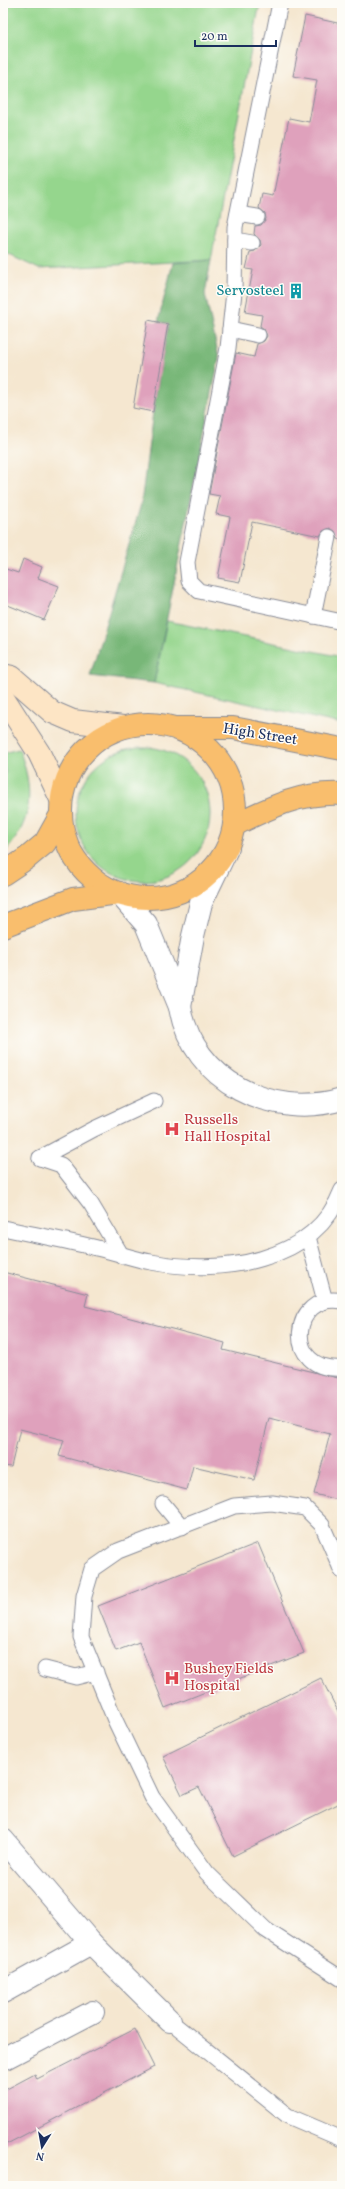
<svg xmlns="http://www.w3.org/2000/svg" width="345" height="2189" viewBox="0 0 345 2189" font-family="Vollkorn,serif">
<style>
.green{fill:#95d68d;stroke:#588276}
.forest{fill:#78b778;stroke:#4a736b}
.building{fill:#dfa1bc}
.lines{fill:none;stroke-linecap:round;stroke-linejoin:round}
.lane-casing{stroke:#888b97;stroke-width:17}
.street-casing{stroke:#888b97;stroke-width:24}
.secondary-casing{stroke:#888b97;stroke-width:24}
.primary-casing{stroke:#888b97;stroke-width:24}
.lane{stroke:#fff;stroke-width:15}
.street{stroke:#fff;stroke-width:22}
.secondary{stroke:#fde5c5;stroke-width:22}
.primary{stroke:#f9be6d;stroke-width:22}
.labels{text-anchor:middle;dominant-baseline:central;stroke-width:3;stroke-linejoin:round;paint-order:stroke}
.culture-label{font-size:15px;fill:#0d838f;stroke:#fdfcf7;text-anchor:end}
.street-label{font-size:15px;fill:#1b2f5e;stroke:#fdfcf7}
.health-label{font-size:15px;fill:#be3a42;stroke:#fdfcf7;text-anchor:start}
</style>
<rect width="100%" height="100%" fill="#fdfcf7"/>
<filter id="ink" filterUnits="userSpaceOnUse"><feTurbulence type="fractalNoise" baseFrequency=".025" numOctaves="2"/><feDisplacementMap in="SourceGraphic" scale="8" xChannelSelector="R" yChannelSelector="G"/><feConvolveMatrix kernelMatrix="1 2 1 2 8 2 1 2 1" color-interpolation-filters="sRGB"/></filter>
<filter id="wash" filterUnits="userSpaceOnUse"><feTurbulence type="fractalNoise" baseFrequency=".012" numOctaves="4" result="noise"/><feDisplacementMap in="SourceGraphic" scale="16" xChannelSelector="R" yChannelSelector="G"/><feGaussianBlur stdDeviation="0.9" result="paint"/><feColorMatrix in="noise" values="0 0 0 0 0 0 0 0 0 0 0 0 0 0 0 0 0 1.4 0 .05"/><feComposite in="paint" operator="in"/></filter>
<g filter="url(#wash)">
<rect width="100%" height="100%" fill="#f5e7d0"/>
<g class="green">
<polygon points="3,3 260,3 211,260 39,269 3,252"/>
<polygon points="167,621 342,657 342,724 154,683"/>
<circle cx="143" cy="814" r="67"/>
<path d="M19,749C34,789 34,822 3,854V775L6,773L3,765V753Z"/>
</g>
<polygon class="forest" points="211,260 205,294 219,358 154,683 90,676 141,504 153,412 168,324 158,322 173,263"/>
<g id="blocks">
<g class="building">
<polygon points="305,16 342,24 342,540 338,539 335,531 330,528 323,531 320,536 252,522 240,582 218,578 230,517 216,514 220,496 209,494 236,353 254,357 257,344 264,341 267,336 264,329 260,326 262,315 245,312 253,270 246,269 250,252 255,251 261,245 260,240 254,234 255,226 261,225 266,219 265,213 259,208 262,194 273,196 289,118 309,122 317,80 293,76"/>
<polygon points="148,320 168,324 153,412 133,408"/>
<polygon points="23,559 42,567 38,578 59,586 44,620 3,603 3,568 18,573"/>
<polygon points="3,1272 88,1294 85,1306 225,1343 223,1350 342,1379 342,1501 314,1494 330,1434 269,1418 254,1480 193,1466 187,1490 59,1456 64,1440 20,1429 11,1467 3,1466"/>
<polygon points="258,1543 304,1653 165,1708 139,1642 116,1651 98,1606"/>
<polygon points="321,1678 342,1719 342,1802 233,1856 199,1787 182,1795 163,1756"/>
<polygon points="135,2029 154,2067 3,2146 3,2091 35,2074 37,2079"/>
</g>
</g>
</g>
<g filter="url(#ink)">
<use href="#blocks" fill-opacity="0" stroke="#888b97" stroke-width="1"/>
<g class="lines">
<defs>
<g id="lane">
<polyline points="280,3 235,227 234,292 228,348 187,562 189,581 199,591 342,622"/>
<polyline points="238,214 257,217"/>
<polyline points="235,240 252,243"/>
<polyline points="230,329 258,335"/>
<polyline points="313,616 329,537"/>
<polyline points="40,1158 61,1165 91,1204 122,1256"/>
<polyline points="40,1158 94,1129 154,1101"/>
<path d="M3,1228C36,1235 69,1241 101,1249C118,1253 134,1259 151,1262C219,1275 314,1264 342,1190"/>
<polyline points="308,1237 325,1301"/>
<path d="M342,1301C291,1291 282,1373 342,1368"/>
<polyline points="163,1504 182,1527"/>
<polyline points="342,1571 322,1525 305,1508 272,1503 234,1506 118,1551 92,1569 84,1596 81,1637 115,1720 152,1797 207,1873 266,1930 342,1979"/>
<polyline points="45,1669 76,1677 96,1672"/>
<polyline points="170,2021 288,2116 342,2139"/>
</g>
<g id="street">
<path d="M119,893L146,924L180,1007C193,1081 272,1120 342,1099"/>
<polyline points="180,1007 193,936 201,903 228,847"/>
<polyline points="3,1840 91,1943 170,2021"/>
<polyline points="3,1992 91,1943"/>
<polyline points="3,2059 93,2012"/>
</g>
<g id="secondary">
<polyline points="3,675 12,677 52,712 73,721 123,727"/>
<polyline points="3,697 39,753 61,799"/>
</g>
<g id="primary">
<circle cx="148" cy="811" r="87"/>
<polyline points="178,728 233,728 342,749"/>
<path d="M234,825C271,807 300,792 342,794"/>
<polyline points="3,874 27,858 45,843 60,816"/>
<polyline points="3,926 73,899 119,893"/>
</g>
</defs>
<use href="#lane" class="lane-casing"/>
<use href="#street" class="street-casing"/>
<use href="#secondary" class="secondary-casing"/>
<use href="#primary" class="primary-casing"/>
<use href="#lane" class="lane"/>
<use href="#street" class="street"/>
<use href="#secondary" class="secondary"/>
<use href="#primary" class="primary"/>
</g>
</g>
<defs>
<symbol id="building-bare" viewBox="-9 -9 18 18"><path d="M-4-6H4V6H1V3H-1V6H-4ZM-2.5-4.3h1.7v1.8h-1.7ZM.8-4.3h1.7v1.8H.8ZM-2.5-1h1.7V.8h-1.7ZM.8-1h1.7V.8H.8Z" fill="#0f9aa8" stroke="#fdfcf7" stroke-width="2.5" paint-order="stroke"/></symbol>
<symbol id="hospital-bare" viewBox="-9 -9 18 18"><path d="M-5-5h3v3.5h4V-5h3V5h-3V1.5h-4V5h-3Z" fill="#e0444e" stroke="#fdfcf7" stroke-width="2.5" paint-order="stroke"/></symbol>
</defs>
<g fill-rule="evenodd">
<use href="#building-bare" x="285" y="280" width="22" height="22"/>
<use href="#hospital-bare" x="161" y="1118" width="22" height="22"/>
<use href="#hospital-bare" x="161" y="1667" width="22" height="22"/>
</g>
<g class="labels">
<g class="culture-label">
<text x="284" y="291">Servosteel</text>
</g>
<g class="street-label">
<text transform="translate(260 735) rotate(9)">High Street</text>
</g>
<g class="health-label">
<text x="184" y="1120">Russells<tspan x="184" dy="17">Hall Hospital</tspan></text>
<text x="184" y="1669">Bushey Fields<tspan x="184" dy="17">Hospital</tspan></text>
</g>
</g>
<rect width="345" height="2189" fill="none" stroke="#fdfcf7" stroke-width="16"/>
<g transform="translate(42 2147) rotate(191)" stroke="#fdfcf7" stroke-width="3" paint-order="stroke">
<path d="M0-3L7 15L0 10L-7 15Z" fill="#1b2f5e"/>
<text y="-6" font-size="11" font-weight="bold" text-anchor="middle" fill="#1b2f5e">N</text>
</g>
<path d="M195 40v6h81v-6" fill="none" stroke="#1b2f5e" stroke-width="2"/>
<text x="201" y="40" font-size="12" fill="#1b2f5e" stroke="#fdfcf7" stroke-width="3" paint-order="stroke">20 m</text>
</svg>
